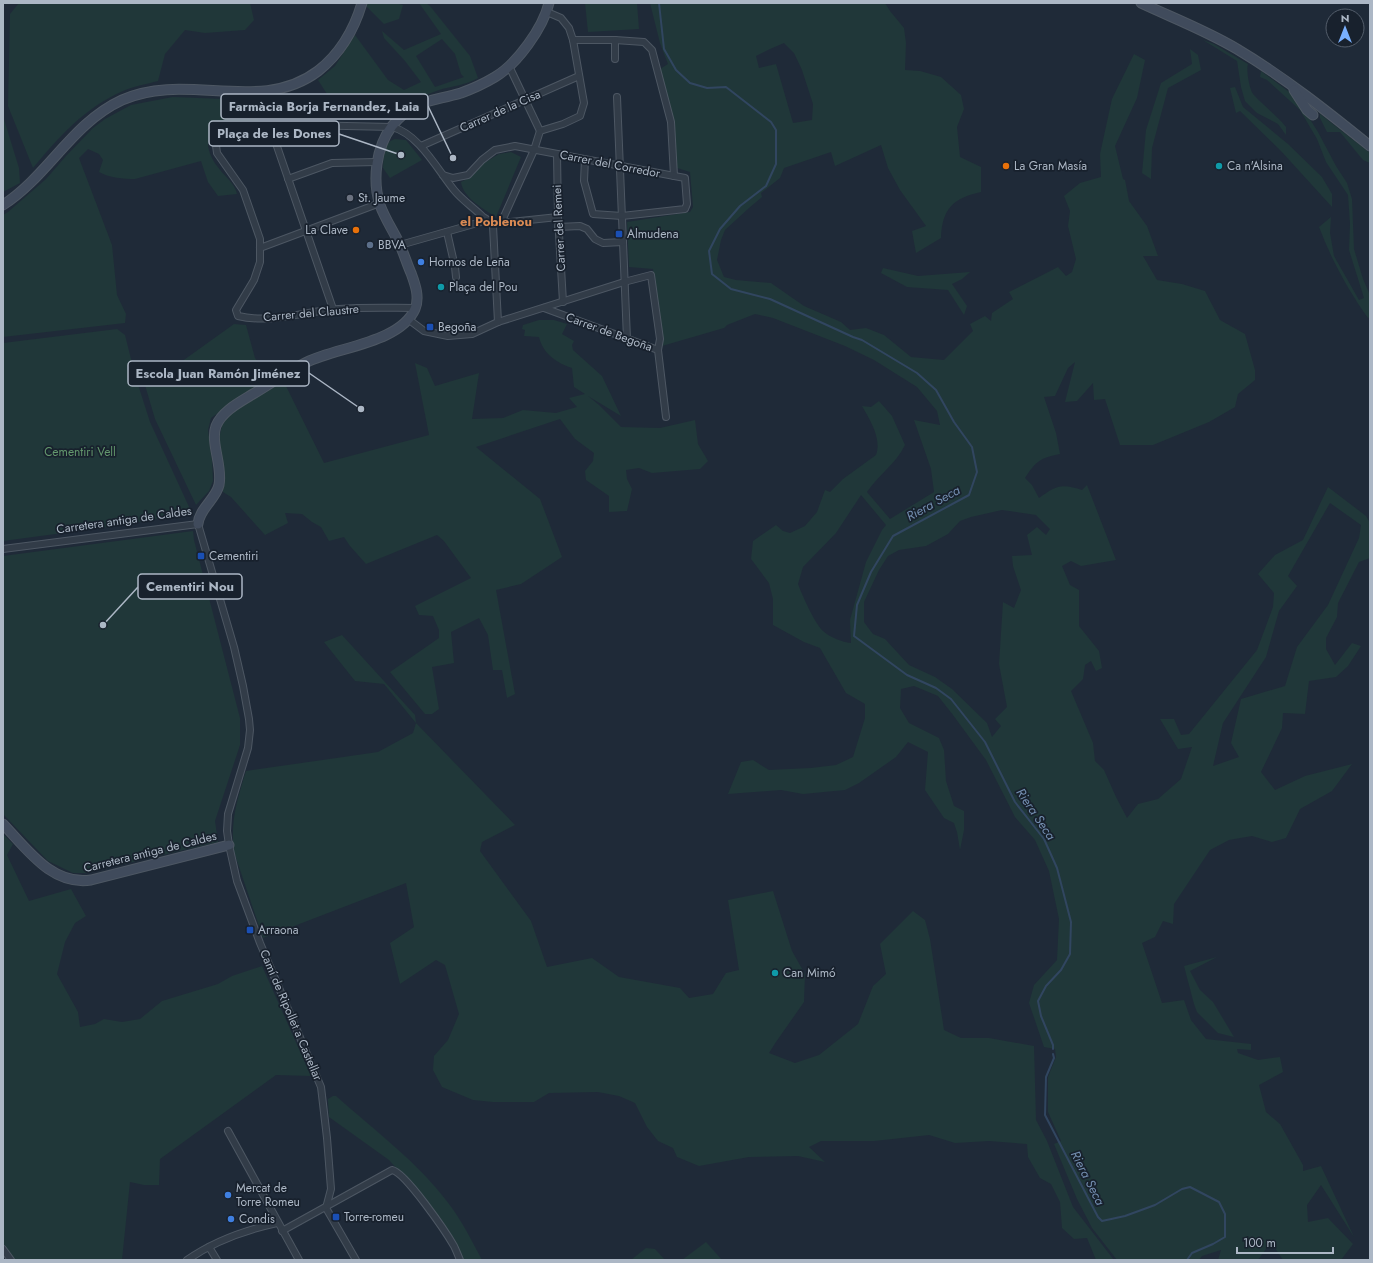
<svg xmlns="http://www.w3.org/2000/svg" width="1373" height="1263" viewBox="0 0 1373 1263" font-family="Jost,sans-serif">
<style>
.green{fill:#203739;fill-rule:evenodd}
.lines{fill:none;stroke-linecap:round;stroke-linejoin:round}
.stream{stroke:#314660;stroke-width:2}
.street-casing{stroke:#4d5763;stroke-width:8}
.secondary-casing{stroke:#4d5763;stroke-width:11}
.street{stroke:#323c48;stroke-width:6}
.secondary{stroke:#404b5c;stroke-width:9}
.food-dot{fill:#e8710a;stroke:#18212d;stroke-width:1.5}
.culture-dot{fill:#0f9aa8;stroke:#18212d;stroke-width:1.5}
.worship-dot{fill:#6b7280;stroke:#18212d;stroke-width:1.5}
.transit-dot{fill:#1a4fb4;stroke:#18212d;stroke-width:1.5}
.service-dot{fill:#5c6f8a;stroke:#18212d;stroke-width:1.5}
.shop-dot{fill:#3f7fe0;stroke:#18212d;stroke-width:1.5}
.labels{text-anchor:middle;dominant-baseline:central;stroke-width:3.5;stroke-linejoin:round;paint-order:stroke}
.street-label{font-size:12px;fill:#acb7c5;stroke:#18212d}
.poi-label{font-size:12px;fill:#acb7c5;stroke:#18212d;text-anchor:start}
.park-label{font-size:12px;fill:#63976d;stroke:#18212d}
.neighbourhood-label{font-size:13px;font-weight:bold;fill:#d98a54;stroke:#18212d}
.water-label{font-size:13px;font-style:italic;fill:#738eb0;stroke:#18212d}
.leader{fill:none;stroke:#acb7c5;stroke-width:1.5}
.callout-dot{fill:#acb7c5;stroke:#18212d;stroke-width:1.5}
.callout{fill:#18212d;stroke:#acb7c5;stroke-width:1.5}
.callout-label{font-size:13px;text-anchor:middle;font-weight:bold;fill:#acb7c5}
</style>
<rect width="100%" height="100%" fill="#1f2a38"/>
<g class="green">
<path d="M19,3H250L254,20L245,30L205,33L185,30L165,54L158,81C147,84 134,86 123,91C84,108 59,137 33,168L8,106L10,14Z"/>
<polygon points="366,3 395,3 403,5 399,19 384,24 366,6"/>
<path d="M419,3H426L430,6L470,56L478,78C467,85 452,86 439,90C425,95 411,101 399,109L390,101L375,111L371,119H317L319,112L336,108L318,80L335,66L355,35L388,80L404,90L421,82L405,61L384,38L382,31L404,50L441,34ZM442,39L455,54L461,74L464,77L435,87L416,56Z"/>
<polygon points="585,3 637,3 639,29 588,32"/>
<path d="M650,3H885L890,11L904,28L906,43L905,70L920,71L941,77L961,95L964,109L957,127L960,157L981,167V192C953,198 942,209 941,238L916,253L912,231L926,226L900,190L888,168L881,145L835,166L831,152L784,168L780,178L761,193L762,197L749,208L725,230L721,240L717,260L724,277L736,280L771,283L804,306L841,322L850,330L866,328L884,335L911,357L944,360L973,331L970,324L985,316L991,321L992,313L1013,299L1009,292L1058,267L1066,276L1072,272L1076,259L1068,226L1070,211L1064,196L1080,183L1101,177L1100,154L1112,99L1134,54L1145,60L1137,98L1115,146L1123,179L1125,180L1129,201L1147,226L1158,256H1143L1157,280L1182,284L1205,291L1220,320L1245,334L1255,370V380L1238,394L1235,407L1209,422L1153,445H1120L1105,399L1094,400L1093,383L1077,401L1065,402L1075,362L1068,368L1055,396L1044,397L1056,433L1060,454C1040,458 1036,461 1025,478L1032,485L1039,498C1056,486 1060,483 1082,490L1087,485L1116,560L1081,566L1071,561L1062,566L1070,585L1079,590V626L1099,651L1102,668L1096,671L1091,661L1085,665L1083,679L1071,691L1093,743L1095,761L1104,770L1116,797L1127,818L1138,804L1158,799L1181,779L1192,747L1178,749L1160,719H1174L1181,735L1189,734L1257,650L1273,607L1274,593L1258,574L1275,555L1303,540L1328,487L1366,516L1370,523V558L1359,562L1338,603L1337,617L1326,638V649L1335,665L1352,643L1361,646L1348,666L1336,677L1309,681L1305,714L1283,713L1282,728L1261,772L1275,790L1305,776L1352,764L1332,791L1300,809L1286,838L1272,842L1252,836L1229,840L1210,850L1174,904L1173,924L1163,921L1155,937L1142,943L1162,1003L1184,1000L1191,1020L1206,1039L1251,1044V1050L1237,1049L1238,1053L1258,1060L1280,1057L1283,1072L1259,1085L1266,1112L1280,1124L1303,1165V1171L1321,1166L1354,1237L1321,1185L1307,1205L1308,1222L1328,1218L1353,1244L1341,1260H1283L1271,1242L1258,1260H1218L1221,1250L1202,1256L1199,1260H1117L1092,1228L1077,1199L1054,1144L1061,1141L1048,1112V1077L1056,1057L1055,1049L1044,1047L1029,1003L1034,985L1057,960L1059,919L1049,871L1035,840L1015,817L986,760L953,715L938,696L914,686L901,689L900,708L909,723L939,738L944,750L946,781L954,806L964,811V830L960,850L957,832L954,823L944,818L925,790L928,752L908,742L896,757L859,783L845,790L803,794L781,790L728,794L741,762L753,760L769,770L811,768L836,765L853,757L865,718V704L846,693L820,648L804,642L773,625V599L769,583L751,559L753,541L776,525L783,531L790,533L805,526L817,512L825,490L830,492L843,479L876,455C882,439 870,420 862,406L871,407L879,401L892,416L905,445C896,464 878,475 867,492L890,519L934,492L931,469L914,420L940,425L937,411L917,387L874,360L845,346L773,318L755,314L727,325L724,328L662,346L653,269L629,267L627,222L690,212L693,207L690,172L677,168L674,130L660,69L668,64L660,43ZM784,43L794,53L802,70L813,104L812,120L793,123L776,64L759,68L756,56L770,49ZM861,495L886,525L882,530L866,562L850,620L851,643C842,642 831,638 823,631C814,622 803,597 798,584L803,567L836,533ZM1330,503L1361,525L1359,538L1328,605L1297,647L1285,686L1241,699L1231,743L1239,757L1213,766L1223,723L1266,657L1279,611L1297,586L1288,576ZM1002,510L1036,515L1050,529L1046,535L1037,527L1027,535L1032,555L1012,556L1013,566L1021,590L1014,608L1003,602L999,664L1007,707L995,719L1001,726L992,737L987,723L952,689L935,677L909,665L885,639L873,634L864,622V602L879,570L888,556L899,550L926,546L948,534L960,521L971,517Z"/>
<path d="M1203,40L1214,44L1248,64C1246,69 1249,88 1253,94C1263,105 1276,115 1286,127V135L1278,124L1257,113L1245,101L1241,87L1237,61Z"/>
<polygon points="1190,49 1198,55 1201,70 1168,88 1152,148 1151,179 1142,173 1146,130 1161,83 1192,64"/>
<path d="M1261,71L1296,97L1318,132L1336,166L1347,183L1352,199L1354,249L1363,279L1370,295V317L1368,318C1348,290 1331,259 1319,227L1331,217L1330,233L1334,256L1359,300L1364,298L1349,250L1350,224L1348,195L1326,162L1317,139L1300,110L1267,80L1260,77Z"/>
<polygon points="1235,87 1243,107 1288,144 1322,177 1332,194 1332,207 1281,151 1240,111 1236,113 1230,88"/>
<path d="M173,97L249,100L259,121C248,122 235,121 225,123C217,125 208,135 208,144C208,151 213,161 217,166C223,175 235,183 237,194L218,196L208,182L201,161L135,179C123,179 110,178 99,172L103,160L99,154L88,149L79,158L112,245L117,295L126,314L125,323L3,337V215L8,212L46,179L66,156L93,128L105,119L131,105Z"/>
<polygon points="1320,114 1370,153 1370,163 1363,160 1340,132 1327,132 1320,118"/>
<polygon points="3,116 19,168 20,183 3,192"/>
<path d="M395,139L406,140L422,160L390,178L383,168C384,157 383,142 395,139Z"/>
<path d="M511,152L521,157L496,217C484,209 463,198 461,182L471,177L484,163L499,154Z"/>
<polygon points="883,268 918,276 970,272 962,279 952,284 967,306 964,315 948,290 907,287 881,273"/>
<path d="M539,320H554L567,324L562,334L574,341L572,345L573,350L602,376L621,416L588,396L599,405L621,427L660,428L695,420L698,444L708,461L700,469L652,473L639,468L626,470L627,479L632,489L627,511L609,512V496L586,480L585,471L593,461L594,453L575,439L560,419L476,447L540,499L562,557L521,584L496,590L515,694L507,698L502,670H493L488,635L479,618L451,632L454,663L432,667L439,709L432,714H425L390,672L439,638V630L433,616L419,615L415,606L471,578L444,541L437,535L366,564L350,546L344,537L329,541L321,527L312,522L302,514L285,513L288,523L265,535L231,497L223,492L224,472L219,439L222,425L231,413L282,381L284,382L324,463L429,435L415,363L427,368L435,386L479,373L472,419L503,418L523,410L556,413L577,407L569,398L585,394L574,387L572,368C557,363 543,354 539,337L524,336L525,330L522,329L523,325Z"/>
<polygon points="234,324 246,325 255,358 267,374 275,369 275,372 211,418 208,430 212,460 213,481 209,491 196,505 155,419 142,375 156,372 181,362"/>
<polygon points="117,329 125,335 135,375 150,422 190,509 178,515 123,525 3,541 3,343"/>
<polygon points="193,531 194,540 240,718 240,745 215,821 218,842 86,873 73,873 48,861 3,814 3,556"/>
<path d="M342,635L415,715L416,723L515,825L482,842L480,851L531,921L547,967L592,958L619,977L680,988L689,998L713,994L726,973L739,970L728,900L773,891L792,951L805,974L804,1002L776,1042L769,1053L795,1063L819,1055L858,1024L873,986L886,974L880,944L913,911L925,920L930,939L944,1030L961,1038H989L1034,1046L1036,1120L1047,1141L1073,1207L1114,1260H1096L1087,1238L1074,1239L1062,1228L1060,1202L1051,1184L1040,1178L1028,1157L1027,1144L989,1141L955,1143L929,1135L874,1141H821L809,1147L825,1162L798,1156L749,1157L699,1166L677,1157L673,1148L658,1141L647,1127L635,1103L619,1096L598,1092L549,1093L534,1102H493L473,1100L442,1087L433,1070L434,1056L448,1040L459,1014L445,965L436,960L400,984L390,943L414,927L406,883L263,938L234,852C230,822 237,800 246,771L378,752L413,733L416,723L384,684L355,681L324,642Z"/>
<polygon points="3,834 13,844 7,855 29,901 71,889 86,916 75,923 65,942 57,974 78,1012 80,1027 95,1024 104,1019 122,1022 140,1019 162,1001 218,984 232,976 262,966 311,1076 276,1075 160,1159 159,1185 144,1185 130,1182 122,1260 13,1260 3,1245 3,1067 4,1066 3,1061"/>
<polygon points="1217,957 1190,971 1200,990 1213,1002 1234,1037 1218,1033 1197,1012 1194,1004 1184,966"/>
<path d="M333,1096H336C375,1131 418,1162 449,1204C462,1221 472,1241 482,1260H463L456,1246L409,1182L389,1160L329,1117L328,1101V1099Z"/>
<polygon points="706,1242 722,1260 682,1260"/>
<polygon points="646,1248 655,1249 665,1260 631,1260"/>
</g>
<g class="lines">
<g class="stream">
<polyline points="659,3 664,49 676,70 690,83 707,88 726,87 771,122 776,130 776,164 766,186 740,206 720,229 709,251 712,274 731,289 770,299 853,337 862,340 917,373 936,390 954,422 972,447 977,472 969,495 893,536 871,572 857,605 854,636 907,675 936,688 951,699 985,742 1015,802 1044,839 1057,868 1071,922 1070,954 1061,970 1046,986 1038,1001 1041,1016 1053,1045 1053,1049"/>
<polyline points="1053,1054 1054,1058 1046,1077 1045,1115 1098,1217 1102,1221 1125,1216 1155,1205 1182,1189 1190,1187 1219,1202 1225,1214 1225,1237 1213,1244 1192,1253 1187,1260"/>
</g>
<defs>
<g id="street">
<polyline points="573,40 615,40 644,42 652,50 671,122 674,176"/>
<polyline points="615,40 615,59"/>
<polyline points="509,66 540,131"/>
<polyline points="617,97 627,339"/>
<polyline points="270,126 333,309"/>
<polyline points="540,131 563,124 580,116 584,103 573,40 569,28 561,18 547,12"/>
<polyline points="540,131 534,150 501,223 558,217"/>
<polyline points="421,146 579,76"/>
<polyline points="557,154 558,217 563,302"/>
<polyline points="443,175 453,178 468,175 482,160 495,150 515,146 685,178 687,204 685,209 622,216 593,214 584,181 585,159"/>
<polyline points="288,179 332,163 377,162"/>
<polyline points="558,227 580,226 587,229 595,239 603,243 623,242"/>
<polyline points="447,232 455,267 456,277"/>
<polyline points="400,245 488,220"/>
<polyline points="260,248 380,203"/>
<path d="M416,308C390,308 364,307 339,309C306,311 270,324 238,316L236,310L254,280L260,262V239L243,190L217,153L215,138L219,132L234,128L301,125L392,127C419,134 437,169 454,190C462,200 474,208 483,217L488,220L493,226L498,322"/>
<polyline points="544,308 658,350 666,417"/>
<polyline points="408,319 424,331 448,336 472,334 498,322 624,282 651,275 660,339 658,350"/>
<polyline points="3,549 198,524 234,647 243,686 249,719 250,730 248,748 228,814 227,831 229,845 237,881 260,943 321,1087 327,1138 331,1189 326,1208"/>
<polyline points="228,1131 299,1260"/>
<polyline points="326,1208 356,1260"/>
<path d="M282,1231L392,1170C405,1172 446,1232 454,1246C456,1250 458,1255 460,1260"/>
<polyline points="209,1247 217,1260"/>
<polyline points="3,1249 11,1260"/>
<path d="M187,1260C214,1241 245,1230 277,1223"/>
</g>
<g id="secondary">
<path d="M1141,3C1173,18 1207,31 1237,49C1284,77 1328,112 1370,146"/>
<polyline points="1294,90 1307,110 1313,115"/>
<path d="M3,205C48,176 72,123 122,100C186,71 260,115 318,71C341,53 354,30 362,3"/>
<path d="M198,524C199,509 216,499 219,485C223,466 210,443 216,426C222,411 240,402 253,394C270,384 288,371 307,362C337,347 400,343 415,309C420,297 415,284 411,273C407,264 404,254 400,245C394,232 385,219 380,205C372,180 376,147 392,126C414,99 431,102 461,93C472,89 485,83 495,77C517,64 543,28 549,3"/>
<path d="M3,824C27,849 52,886 91,880L229,845"/>
</g>
</defs>
<use href="#street" class="street-casing"/>
<use href="#secondary" class="secondary-casing"/>
<use href="#street" class="street"/>
<use href="#secondary" class="secondary"/>
</g>
<g class="food-dot">
<circle cx="1006" cy="166" r="4"/>
<circle cx="356" cy="230" r="4"/>
</g>
<g class="culture-dot">
<circle cx="1219" cy="166" r="4"/>
<circle cx="441" cy="287" r="4"/>
<circle cx="775" cy="973" r="4"/>
</g>
<circle class="worship-dot" cx="350" cy="198" r="4"/>
<g class="transit-dot">
<rect x="615" y="230" width="8" height="8" rx="2"/>
<rect x="426" y="323" width="8" height="8" rx="2"/>
<rect x="197" y="552" width="8" height="8" rx="2"/>
<rect x="246" y="926" width="8" height="8" rx="2"/>
<rect x="332" y="1213" width="8" height="8" rx="2"/>
</g>
<circle class="service-dot" cx="370" cy="245" r="4"/>
<g class="shop-dot">
<circle cx="421" cy="262" r="4"/>
<circle cx="228" cy="1195" r="4"/>
<circle cx="231" cy="1219" r="4"/>
</g>
<g class="labels">
<g class="street-label">
<text transform="translate(500 111) rotate(-24)">Carrer de la Cisa</text>
<text transform="translate(610 164) rotate(11)">Carrer del Corredor</text>
<text transform="translate(559 228) rotate(-93)">Carrer del Remei</text>
<text transform="translate(311 313) rotate(-5)">Carrer del Claustre</text>
<text transform="translate(609 332) rotate(20)">Carrer de Begoña</text>
<text transform="translate(124 520) rotate(-8)">Carretera antiga de Caldes</text>
<text transform="translate(150 852) rotate(-14)">Carretera antiga de Caldes</text>
<text transform="translate(291 1015) rotate(67)">Camí de Ripollet a Castellar</text>
</g>
<g class="poi-label">
<text x="1014" y="166">La Gran Masía</text>
<text x="1227" y="166">Ca n'Alsina</text>
<text x="358" y="198">St. Jaume</text>
<text x="348" y="230" text-anchor="end">La Clave</text>
<text x="627" y="234">Almudena</text>
<text x="378" y="245">BBVA</text>
<text x="429" y="262">Hornos de Leña</text>
<text x="449" y="287">Plaça del Pou</text>
<text x="438" y="327">Begoña</text>
<text x="209" y="556">Cementiri</text>
<text x="258" y="930">Arraona</text>
<text x="783" y="973">Can Mimó</text>
<text x="236" y="1188">Mercat de<tspan x="236" dy="14">Torre Romeu</tspan></text>
<text x="344" y="1217">Torre-romeu</text>
<text x="239" y="1219">Condis</text>
</g>
<g class="park-label">
<text x="80" y="452">Cementiri Vell</text>
</g>
<g class="neighbourhood-label">
<text x="496" y="221">el Poblenou</text>
</g>
<g class="water-label">
<text transform="translate(933 503) rotate(-29)">Riera Seca</text>
<text transform="translate(1036 814) rotate(56)">Riera Seca</text>
<text transform="translate(1088 1178) rotate(63)">Riera Seca</text>
</g>
</g>
<path class="leader" d="M453 158L428 106M401 155L339 134M361 409L309 373M103 625L138 587"/>
<g class="callout-dot">
<circle cx="453" cy="158" r="4"/>
<circle cx="401" cy="155" r="4"/>
<circle cx="361" cy="409" r="4"/>
<circle cx="103" cy="625" r="4"/>
</g>
<g class="callout">
<rect x="221" y="94" width="207" height="25" rx="4"/>
<rect x="209" y="121" width="130" height="25" rx="4"/>
<rect x="128" y="361" width="181" height="25" rx="4"/>
<rect x="138" y="574" width="104" height="25" rx="4"/>
</g>
<g class="callout-label">
<text x="324" y="111">Farmàcia Borja Fernandez, Laia</text>
<text x="274" y="138">Plaça de les Dones</text>
<text x="218" y="378">Escola Juan Ramón Jiménez</text>
<text x="190" y="591">Cementiri Nou</text>
</g>
<rect width="1373" height="1263" fill="none" stroke="#acb7c5" stroke-width="8"/>
<g transform="translate(1345 28)"><circle r="19" fill="#18212d" stroke="#535d6a"/>
<path d="M0-3L7 15L0 10L-7 15Z" fill="#79b0fe"/>
<text y="-6" font-size="11" font-weight="bold" text-anchor="middle" fill="#acb7c5">N</text>
</g>
<path d="M1237 1247v6h96v-6" fill="none" stroke="#acb7c5" stroke-width="2"/>
<text x="1243" y="1247" font-size="12" fill="#acb7c5" stroke="#18212d" stroke-width="3" paint-order="stroke">100 m</text>
</svg>
